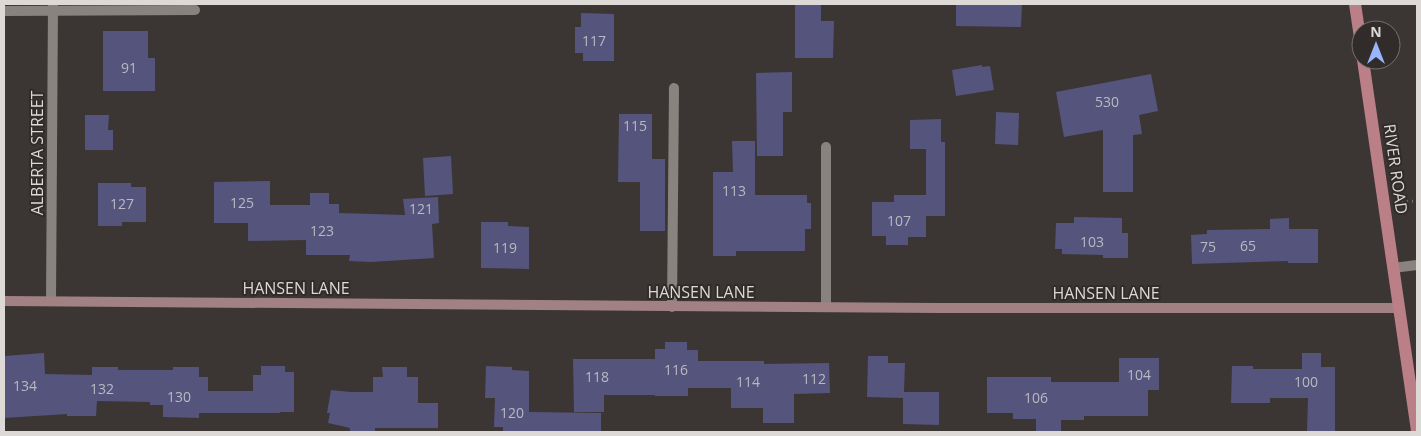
<svg xmlns="http://www.w3.org/2000/svg" width="1421" height="436" viewBox="0 0 1421 436" font-family="'Open Sans',sans-serif">
<style>
.building{fill:#55547c}
.lines{fill:none;stroke-linecap:round;stroke-linejoin:round}
.path{stroke:#797572;stroke-width:3;stroke-dasharray:1 4;stroke-linecap:butt}
.lane{stroke:#89837f;stroke-width:10}
.street{stroke:#89837f;stroke-width:10}
.secondary{stroke:#a18183;stroke-width:10}
.primary{stroke:#ba7f87;stroke-width:12}
.labels{text-anchor:middle;dominant-baseline:central;stroke-width:4;stroke-linejoin:round;paint-order:stroke}
.number-label{font-size:14px;fill:#bab8c0}
.street-label{font-size:16px;fill:#dcd9d7;stroke:#312c29}
</style>
<rect width="100%" height="100%" fill="#3b3633"/>
<g class="building">
<polygon points="795,4 821,4 821,21 834,21 833,58 795,58"/>
<polygon points="956,4 1022,4 1021,27 956,26"/>
<polygon points="581,13 614,14 614,61 583,61 583,53 575,53 575,27 581,27"/>
<polygon points="103,31 148,31 148,58 155,58 155,91 103,91"/>
<polygon points="982,65 982,67 990,66 994,90 956,96 952,70"/>
<polygon points="792,72 792,112 783,112 783,156 757,156 756,73"/>
<polygon points="1151,74 1158,111 1139,115 1142,134 1133,135 1133,192 1103,192 1103,130 1064,137 1056,92"/>
<polygon points="996,112 1019,113 1018,145 995,144"/>
<polygon points="619,114 652,114 652,159 665,159 665,231 640,231 640,182 618,182"/>
<polygon points="85,115 109,115 108,130 113,130 113,150 85,150"/>
<polygon points="941,119 941,142 945,142 945,216 926,216 926,237 908,237 908,245 886,245 886,236 872,236 872,202 894,202 894,195 926,195 926,149 910,149 910,120"/>
<polygon points="732,141 755,141 755,195 807,195 807,203 811,203 811,229 805,229 805,251 736,251 736,256 713,256 713,172 733,172"/>
<polygon points="451,156 453,194 425,196 423,158"/>
<polygon points="270,181 270,205 310,205 310,193 329,193 329,204 339,204 339,213 405,215 403,199 438,197 439,223 432,224 434,258 371,262 349,261 350,255 306,255 306,240 248,241 248,223 214,223 214,182"/>
<polygon points="98,183 131,183 131,187 146,187 146,222 122,222 122,226 98,226"/>
<polygon points="1074,217 1122,218 1122,233 1128,233 1128,258 1103,258 1103,255 1062,254 1062,249 1055,249 1056,223 1074,223"/>
<polygon points="1289,218 1289,229 1318,229 1318,263 1288,263 1288,261 1192,264 1191,235 1207,234 1207,230 1270,229 1270,219"/>
<polygon points="481,222 508,222 508,226 529,227 529,269 481,268"/>
<polygon points="665,342 687,342 687,350 698,350 698,361 764,361 764,364 829,363 830,393 794,394 794,423 763,423 763,408 731,408 731,388 688,388 688,396 655,396 655,395 604,395 604,412 574,412 573,359 655,359 655,349 665,349"/>
<polygon points="44,353 45,374 92,375 92,367 118,367 118,370 173,370 173,367 199,367 199,377 208,377 208,391 253,391 253,375 261,375 261,366 285,366 285,372 294,372 294,412 280,412 280,413 199,413 199,418 163,417 163,405 150,405 150,402 97,401 96,416 67,416 67,414 4,418 4,356"/>
<polygon points="1302,353 1321,353 1321,367 1335,367 1335,432 1307,432 1308,398 1270,398 1270,403 1231,403 1232,366 1253,366 1253,369 1302,369"/>
<polygon points="868,356 888,356 888,363 905,363 904,392 939,392 939,425 903,424 903,398 867,397"/>
<polygon points="1119,358 1159,358 1159,390 1148,390 1148,416 1084,416 1084,420 1061,420 1061,432 1036,432 1036,419 1013,419 1013,413 987,413 987,377 1051,377 1051,382 1119,382"/>
<polygon points="486,366 512,367 512,370 529,371 529,412 601,413 601,431 503,432 503,427 494,427 495,398 485,398"/>
<polygon points="382,367 407,367 407,377 418,377 418,403 438,403 438,428 375,428 375,432 350,432 350,428 328,423 330,413 327,413 331,390 350,392 373,392 373,377 383,377"/>
</g>
<g class="lines">
<polyline class="path" points="1402,202 1417,201"/>
<g class="lane">
<polyline points="826,147 826,307"/>
<polyline points="1393,268 1417,265"/>
<polyline points="672,307 674,88"/>
</g>
<g class="street">
<polyline points="4,11 195,10"/>
<polyline points="51,301 53,4"/>
</g>
<polyline class="secondary" points="4,301 938,308 1399,308"/>
<g class="primary">
<polyline points="1355,4 1361,44"/>
<polyline points="1363,60 1417,431"/>
</g>
</g>
<g class="labels">
<g class="number-label">
<text x="594" y="40">117</text>
<text x="129" y="67">91</text>
<text x="1107" y="101">530</text>
<text x="635" y="125">115</text>
<text x="734" y="190">113</text>
<text x="242" y="202">125</text>
<text x="122" y="203">127</text>
<text x="421" y="208">121</text>
<text x="899" y="220">107</text>
<text x="322" y="230">123</text>
<text x="1092" y="241">103</text>
<text x="1248" y="245">65</text>
<text x="1208" y="246">75</text>
<text x="505" y="247">119</text>
<text x="676" y="369">116</text>
<text x="1139" y="374">104</text>
<text x="597" y="376">118</text>
<text x="814" y="378">112</text>
<text x="748" y="381">114</text>
<text x="1306" y="381">100</text>
<text x="25" y="385">134</text>
<text x="102" y="388">132</text>
<text x="179" y="396">130</text>
<text x="1036" y="397">106</text>
<text x="512" y="412">120</text>
</g>
<g class="street-label">
<text transform="translate(37 153) rotate(-90)">ALBERTA STREET</text>
<text transform="translate(1396 169) rotate(82)">RIVER ROAD</text>
<text x="296" y="288">HANSEN LANE</text>
<text x="701" y="292">HANSEN LANE</text>
<text x="1106" y="293">HANSEN LANE</text>
</g>
</g>
<rect width="1421" height="436" fill="none" stroke="#dcd9d7" stroke-width="10"/>
<g transform="translate(1376 45)"><circle r="24" fill="#312c29" stroke="#75716f"/>
<path d="M0-4L9 19L0 12L-9 19Z" fill="#99b5fd"/>
<text y="-8" font-size="14" font-weight="bold" text-anchor="middle" fill="#dcd9d7">N</text>
</g>
</svg>
